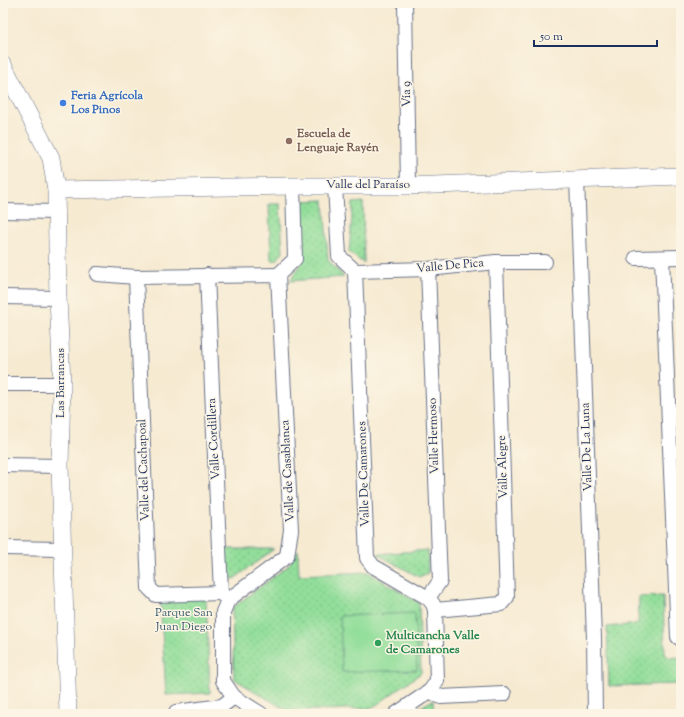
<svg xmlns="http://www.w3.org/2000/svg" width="684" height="717" viewBox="0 0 684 717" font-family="'Sorts Mill Goudy',serif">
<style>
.green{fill:url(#green-dots);stroke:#56867c}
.pitch{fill:#92de9a;stroke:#56867c}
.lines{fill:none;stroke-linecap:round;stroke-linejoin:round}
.minor-casing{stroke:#687086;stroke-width:16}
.tertiary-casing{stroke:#687086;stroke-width:18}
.minor{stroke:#fff;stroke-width:14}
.tertiary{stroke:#fff;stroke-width:17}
.shop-dot{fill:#3f7fe0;stroke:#fcf5e5;stroke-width:1.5}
.education-dot{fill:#8d6e63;stroke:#fcf5e5;stroke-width:1.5}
.leisure-dot{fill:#2e9e5b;stroke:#fcf5e5;stroke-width:1.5}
.labels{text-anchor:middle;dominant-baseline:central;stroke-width:3;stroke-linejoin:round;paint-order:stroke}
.street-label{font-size:12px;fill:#1b2f5e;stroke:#fcf5e5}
.shop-label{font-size:12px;font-weight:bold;fill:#366cbe;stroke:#fcf5e5;text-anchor:start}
.education-label{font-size:12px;font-weight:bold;fill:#785e54;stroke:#fcf5e5;text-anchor:start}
.park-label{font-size:12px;fill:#395b6d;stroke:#fcf5e5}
.leisure-label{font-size:12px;font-weight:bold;fill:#27864d;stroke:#fcf5e5;text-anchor:start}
</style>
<defs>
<pattern id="green-dots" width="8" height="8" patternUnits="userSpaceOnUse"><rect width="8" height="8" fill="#92de9a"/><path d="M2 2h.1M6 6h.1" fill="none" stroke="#7dbf87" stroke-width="1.8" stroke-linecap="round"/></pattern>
</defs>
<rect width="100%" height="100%" fill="#fcf5e5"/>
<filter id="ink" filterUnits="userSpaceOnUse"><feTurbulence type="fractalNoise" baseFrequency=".025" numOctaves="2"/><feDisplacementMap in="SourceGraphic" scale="8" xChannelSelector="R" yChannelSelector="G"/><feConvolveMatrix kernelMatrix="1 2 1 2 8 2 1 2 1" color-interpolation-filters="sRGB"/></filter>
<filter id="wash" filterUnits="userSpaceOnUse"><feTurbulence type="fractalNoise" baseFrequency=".012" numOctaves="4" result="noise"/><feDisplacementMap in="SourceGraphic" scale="16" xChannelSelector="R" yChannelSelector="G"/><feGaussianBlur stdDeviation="0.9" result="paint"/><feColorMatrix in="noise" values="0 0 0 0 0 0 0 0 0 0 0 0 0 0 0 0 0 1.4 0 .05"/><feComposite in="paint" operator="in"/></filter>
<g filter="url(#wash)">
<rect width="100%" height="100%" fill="#f6ead1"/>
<g class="green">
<polygon points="324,200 328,260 344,277 290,281 303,261 301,201"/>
<polygon points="363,202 364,263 359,260 349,252 353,203"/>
<polygon points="269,204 280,204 283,252 277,260 271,261"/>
<polygon points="222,549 274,549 234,579 225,578"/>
<polygon points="298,550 299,575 368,572 419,603 421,673 372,708 288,711 234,679 232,608 288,566"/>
<polygon points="428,550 428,573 419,577 377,554"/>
<polygon points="206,596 210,693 166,695 160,597"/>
<polygon points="663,596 665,654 670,658 678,657 681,659 681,684 609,686 607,627 638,624 639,597"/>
<polygon points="433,700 434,714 408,714"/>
</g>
<polygon class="pitch" points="415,613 417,670 342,672 340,616"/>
</g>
<g filter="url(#ink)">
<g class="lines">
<defs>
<g id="minor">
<polyline points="405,3 408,186"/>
<polyline points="577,179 594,638 595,714"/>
<polyline points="335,186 339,256 355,271 367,558 373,566 428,598 433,604 435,610 437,681 430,691 396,714"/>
<polyline points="3,211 56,212"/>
<polyline points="636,258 681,257"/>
<polyline points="662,258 678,637 681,639"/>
<polyline points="355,271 428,269 496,262 545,262"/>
<polyline points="97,274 136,277 278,275"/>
<polyline points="207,275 221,593 228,600"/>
<polyline points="136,277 149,588 156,595 221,593"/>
<polyline points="3,297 58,298"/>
<polyline points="3,384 62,384"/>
<polyline points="3,465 60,466"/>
<polyline points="3,548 62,549"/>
<polyline points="428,598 440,581 428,269"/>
<polyline points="435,610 501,604 507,597 496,262"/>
<polyline points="430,691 441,697 504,694"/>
<polyline points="176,712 222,706 234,697"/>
<polyline points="261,714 234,697 223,681 223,612 228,600 287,556 291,530 278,275 295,259 293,186"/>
</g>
<g id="tertiary">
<polyline points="3,65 51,158 56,190 58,298 62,384 60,466 68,714"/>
<polyline points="56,190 293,186 408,186 681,176"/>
</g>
</defs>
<use href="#minor" class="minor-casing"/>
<use href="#tertiary" class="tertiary-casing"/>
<use href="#minor" class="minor"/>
<use href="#tertiary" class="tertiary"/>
</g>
</g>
<circle class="shop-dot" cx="63" cy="103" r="4"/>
<circle class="education-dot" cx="289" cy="141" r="4"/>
<circle class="leisure-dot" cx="378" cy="643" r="4"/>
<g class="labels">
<g class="street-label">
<text transform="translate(407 94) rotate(-91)">Vía 9</text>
<text x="368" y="185">Valle del Paraíso</text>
<text transform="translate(450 266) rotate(-5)">Valle De Pica</text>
<text transform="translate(61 383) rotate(-90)">Las Barrancas</text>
<text transform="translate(434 436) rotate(-92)">Valle Hermoso</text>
<text transform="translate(214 439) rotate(-93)">Valle Cordillera</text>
<text transform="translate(587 447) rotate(-92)">Valle De La Luna</text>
<text transform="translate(503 467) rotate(-92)">Valle Alegre</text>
<text transform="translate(144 470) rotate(-92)">Valle del Cachapoal</text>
<text transform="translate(288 471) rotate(-93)">Valle de Casablanca</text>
<text transform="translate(364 474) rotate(-92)">Valle De Camarones</text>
</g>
<g class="shop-label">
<text x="71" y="96">Feria Agrícola<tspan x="71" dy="14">Los Pinos</tspan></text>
</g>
<g class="education-label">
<text x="297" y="134">Escuela de<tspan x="297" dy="14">Lenguaje Rayén</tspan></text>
</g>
<g class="park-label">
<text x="184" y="613">Parque San<tspan x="184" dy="14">Juan Diego</tspan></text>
</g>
<g class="leisure-label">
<text x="386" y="636">Multicancha Valle<tspan x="386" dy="14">de Camarones</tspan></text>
</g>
</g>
<rect width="684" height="717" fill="none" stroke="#fcf5e5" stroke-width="16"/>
<path d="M534 40v6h123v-6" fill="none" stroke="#1b2f5e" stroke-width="2"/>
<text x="540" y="40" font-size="12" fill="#1b2f5e" stroke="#fcf5e5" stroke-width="3" paint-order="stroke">50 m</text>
</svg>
